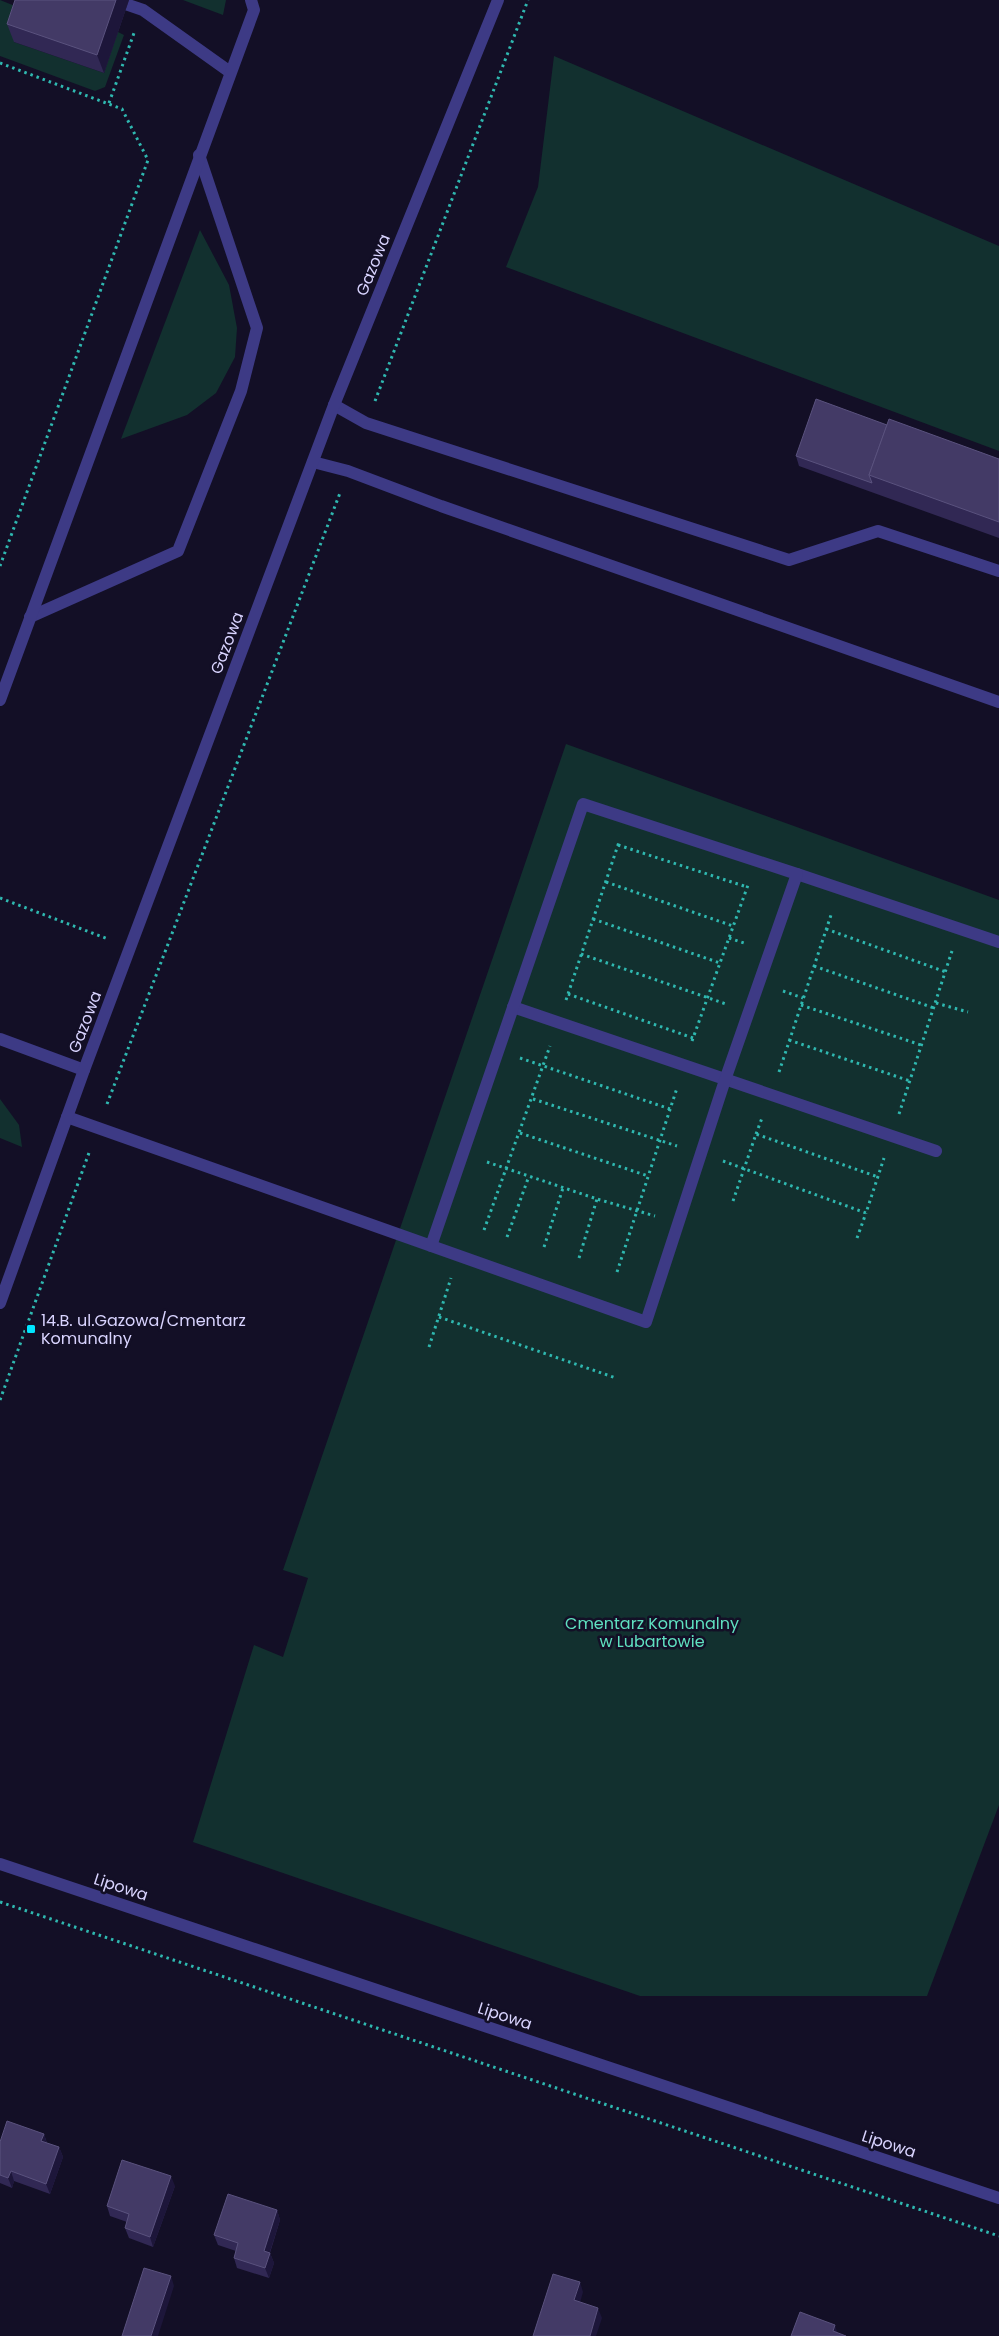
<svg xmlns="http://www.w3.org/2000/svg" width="999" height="2336" viewBox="0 0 999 2336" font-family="Poppins,sans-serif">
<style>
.green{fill:#12302f}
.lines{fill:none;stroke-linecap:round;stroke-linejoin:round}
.path{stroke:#2fb8b0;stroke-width:3;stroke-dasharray:2.5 4;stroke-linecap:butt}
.minor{stroke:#3d3a85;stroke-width:12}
.wall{fill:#312854}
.shaded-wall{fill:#1d163a}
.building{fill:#433a66;stroke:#5a527e}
.poi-dot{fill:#00e5ff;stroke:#130f26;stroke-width:2}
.labels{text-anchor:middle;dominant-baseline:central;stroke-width:5;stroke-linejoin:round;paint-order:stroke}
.street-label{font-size:16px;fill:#d9d4ff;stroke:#130f26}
.poi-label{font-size:16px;fill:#d9d4ff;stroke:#130f26;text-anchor:start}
.park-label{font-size:16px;fill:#5fe0c0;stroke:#130f26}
</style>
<rect width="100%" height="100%" fill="#130f26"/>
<g class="green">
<polygon points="0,0 25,10 14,42 104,73 118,32 124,35 105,87 95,91 0,56"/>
<polygon points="183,0 226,0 223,15"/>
<polygon points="554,56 999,246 999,451 506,267 538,187"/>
<polygon points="200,230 229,285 237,328 235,357 216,393 187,415 121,439"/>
<polygon points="566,744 999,900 999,1805 927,1996 640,1996 193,1842 254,1645 283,1657 308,1578 283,1570"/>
<polygon points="0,1099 19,1125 22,1147 0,1138"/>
</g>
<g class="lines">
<g class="path">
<polyline points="0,63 122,109 148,160 0,566"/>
<polyline points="109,103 134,33"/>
<polyline points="375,401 528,0"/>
<polyline points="618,845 747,887"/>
<polyline points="606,882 733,926"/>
<polyline points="0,898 108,939"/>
<polyline points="593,919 720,963"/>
<polyline points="826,929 946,972"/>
<polyline points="729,938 747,944"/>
<polyline points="581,954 726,1004"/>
<polyline points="814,966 934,1008"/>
<polyline points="783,991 803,998"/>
<polyline points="568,994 693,1038"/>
<polyline points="566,1000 619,842"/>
<polyline points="936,1003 968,1012"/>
<polyline points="801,1005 921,1045"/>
<polyline points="789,1040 910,1081"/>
<polyline points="692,1041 748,885"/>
<polyline points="520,1058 670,1109"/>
<polyline points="779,1072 832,912"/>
<polyline points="533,1099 677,1146"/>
<polyline points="107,1104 340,493"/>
<polyline points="899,1114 952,951"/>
<polyline points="520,1133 648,1176"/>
<polyline points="756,1134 762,1118"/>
<polyline points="723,1161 866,1213 884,1158"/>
<polyline points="487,1162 597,1199 655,1216"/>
<polyline points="733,1201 756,1134 878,1177"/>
<polyline points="484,1230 550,1046"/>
<polyline points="507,1237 529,1176"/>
<polyline points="857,1238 866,1213"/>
<polyline points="544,1247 563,1188"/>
<polyline points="579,1258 597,1199"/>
<polyline points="617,1272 677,1088"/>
<polyline points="439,1317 616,1378"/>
<polyline points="429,1347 451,1278"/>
<polyline points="0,1400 90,1150"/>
<polyline points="0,1902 999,2236"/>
</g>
<g class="minor">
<polyline points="114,0 143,10 230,72"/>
<polyline points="334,405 366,423 789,560 878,531 999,571"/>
<polyline points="313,462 348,471 441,506 999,702"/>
<polyline points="30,617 178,551 241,391 257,328 199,155"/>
<polyline points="0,700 254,10 251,0"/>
<polyline points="797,874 999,942"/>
<polyline points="513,1007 936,1151"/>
<polyline points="0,1039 84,1070"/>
<polyline points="67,1117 646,1322 725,1080 797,874 583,804 431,1246"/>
<polyline points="0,1303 84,1070 334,405 498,0"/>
<polyline points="0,1864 999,2198"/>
</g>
</g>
<g class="wall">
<polygon points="15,0 129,0 104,73 14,42 7,24"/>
<polygon points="887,425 999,459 999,538 799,466 796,456"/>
<polygon points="44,2134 47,2143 59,2147 63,2157 50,2194 14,2181 12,2188 0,2183 0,2142"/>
<polygon points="175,2186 153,2247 129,2238 125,2228 127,2222 110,2216 107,2206"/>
<polygon points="277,2210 280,2220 270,2253 274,2263 269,2278 237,2268 234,2258 236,2251 218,2245 214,2235"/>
</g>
<g class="shaded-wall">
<polygon points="116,0 129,0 104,73 97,55"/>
<polygon points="44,2134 47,2144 41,2141"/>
<polygon points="59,2147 63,2157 50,2194 46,2184"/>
<polygon points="11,2171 14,2181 12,2188 8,2178"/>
<polygon points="171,2176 175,2186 153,2247 150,2237"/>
<polygon points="277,2210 280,2220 267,2261 264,2251"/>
<polygon points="270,2253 274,2263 269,2278 265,2268"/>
<polygon points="171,2276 174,2286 158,2336 151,2336"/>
<polygon points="580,2282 583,2292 578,2310 574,2300"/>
<polygon points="598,2308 602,2318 596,2336 590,2336"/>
<polygon points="835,2325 838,2335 833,2331"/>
</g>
<g class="building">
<polygon points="15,0 116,0 97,55 7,24"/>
<polygon points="816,399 887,425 869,475 872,483 796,456"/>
<polygon points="889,419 999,459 999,522 869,475"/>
<polygon points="7,2121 44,2134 41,2141 59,2147 46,2184 11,2171 8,2178 0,2175 0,2142"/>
<polygon points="122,2160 171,2176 150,2237 125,2228 129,2214 107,2206"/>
<polygon points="228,2194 277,2210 264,2251 270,2253 265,2268 234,2258 238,2243 214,2235"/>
<polygon points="144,2268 171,2276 151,2336 122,2336"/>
<polygon points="553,2274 580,2282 574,2300 598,2308 590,2336 533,2336"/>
<polygon points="800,2312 835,2325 833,2331 846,2336 791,2336"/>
</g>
<rect class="poi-dot" x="26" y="1324" width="10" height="10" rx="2.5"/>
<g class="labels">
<g class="street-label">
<text transform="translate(373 265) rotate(-68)">Gazowa</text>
<text transform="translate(227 643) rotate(-69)">Gazowa</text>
<text transform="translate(85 1022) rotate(-69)">Gazowa</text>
<text transform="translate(121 1887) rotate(18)">Lipowa</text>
<text transform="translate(505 2016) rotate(18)">Lipowa</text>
<text transform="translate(889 2144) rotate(18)">Lipowa</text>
</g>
<g class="poi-label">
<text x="41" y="1320">14.B. ul.Gazowa/Cmentarz<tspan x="41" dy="18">Komunalny</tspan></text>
</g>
<g class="park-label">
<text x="652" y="1623">Cmentarz Komunalny<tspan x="652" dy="18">w Lubartowie</tspan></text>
</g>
</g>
</svg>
